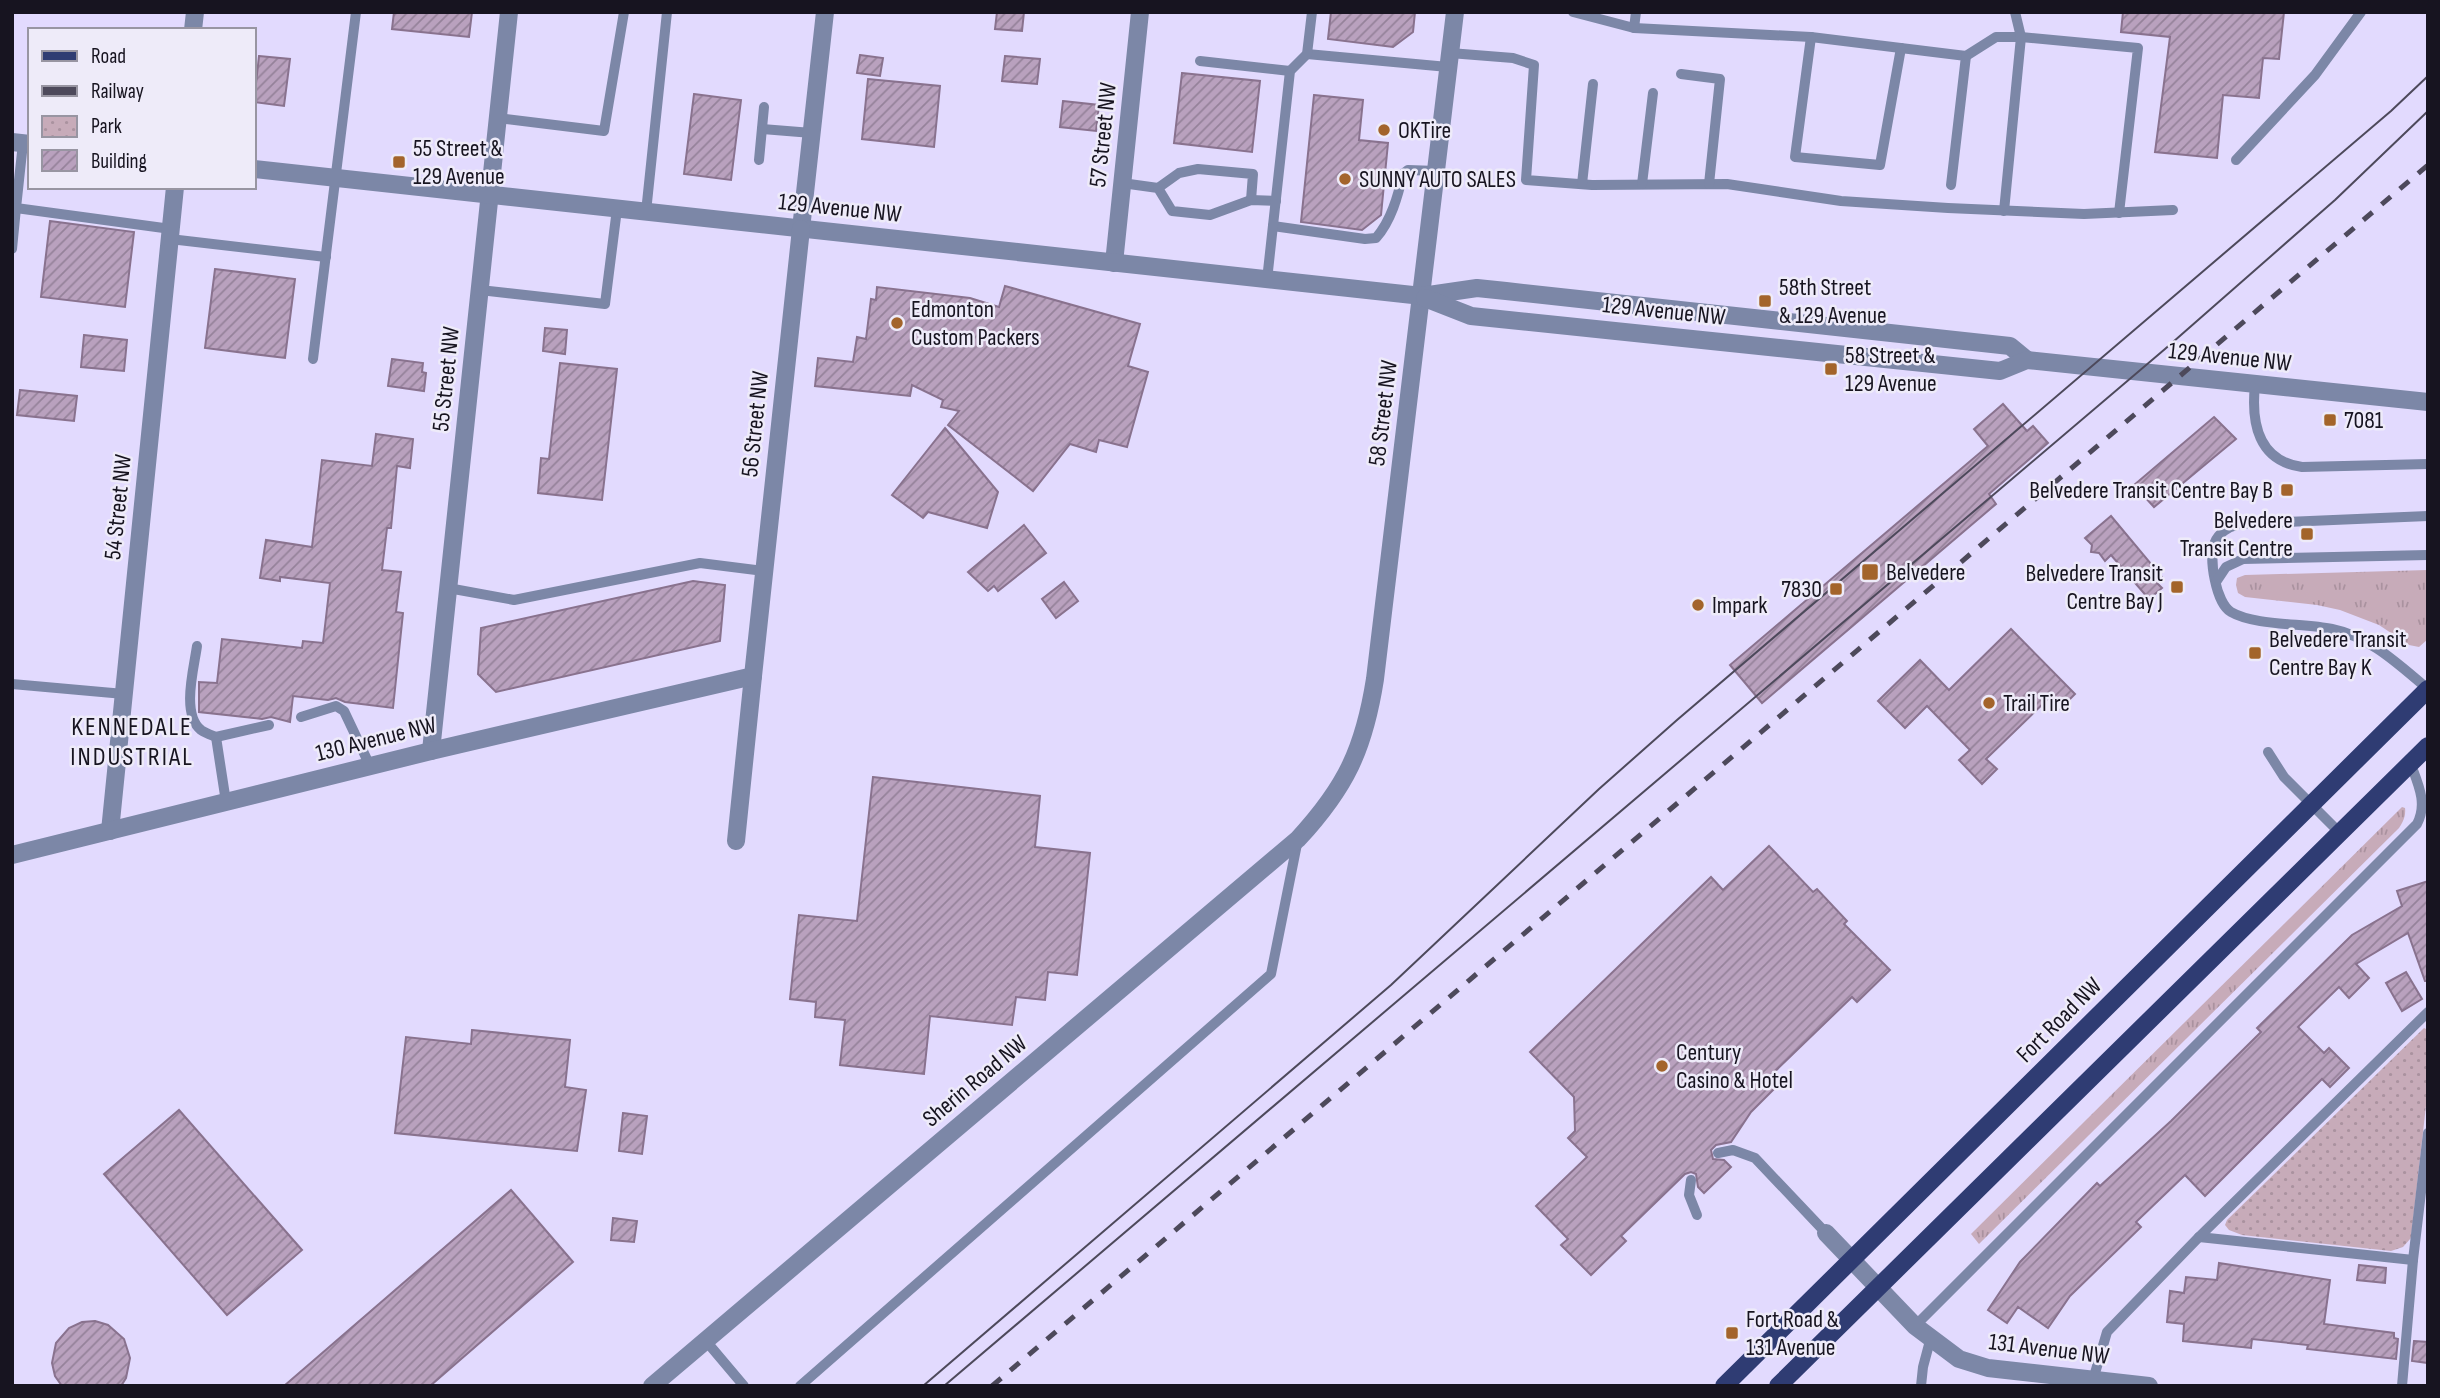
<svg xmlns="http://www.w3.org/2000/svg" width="2440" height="1398" viewBox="0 0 2440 1398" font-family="'Sofia Sans Condensed',sans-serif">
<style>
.grass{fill:url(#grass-tufts)}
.park{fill:url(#park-dots)}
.building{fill:url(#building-hatch);stroke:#89728e;stroke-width:2}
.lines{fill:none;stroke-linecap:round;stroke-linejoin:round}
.service{stroke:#7c87a7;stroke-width:10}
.minor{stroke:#7c87a7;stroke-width:18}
.tertiary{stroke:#7c87a7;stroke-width:18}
.primary{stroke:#2f3c73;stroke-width:18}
.tram{stroke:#4d495b;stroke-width:2}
.rail{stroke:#4d495b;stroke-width:5;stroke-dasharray:12 12;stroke-linecap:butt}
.poi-dot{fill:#a3642b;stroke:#eeebf9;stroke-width:2.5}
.labels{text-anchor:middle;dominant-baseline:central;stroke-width:5;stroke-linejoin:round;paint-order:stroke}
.poi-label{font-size:24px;fill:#171420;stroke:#eeebf9;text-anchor:start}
.street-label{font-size:24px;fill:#171420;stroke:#eeebf9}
.neighbourhood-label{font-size:26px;letter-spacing:2px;fill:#171420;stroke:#eeebf9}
</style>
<defs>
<pattern id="grass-tufts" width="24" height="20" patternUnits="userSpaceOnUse" patternTransform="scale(1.75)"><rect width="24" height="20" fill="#c7abb9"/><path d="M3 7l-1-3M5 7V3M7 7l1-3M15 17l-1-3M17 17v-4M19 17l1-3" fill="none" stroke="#aa929f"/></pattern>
<pattern id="park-dots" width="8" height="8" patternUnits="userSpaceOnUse" patternTransform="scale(1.75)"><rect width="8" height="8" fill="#c7abb9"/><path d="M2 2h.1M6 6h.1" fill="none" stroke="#aa929f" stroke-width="1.8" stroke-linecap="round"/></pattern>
<pattern id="building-hatch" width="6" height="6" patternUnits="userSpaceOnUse" patternTransform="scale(1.75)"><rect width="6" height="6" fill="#b9a1be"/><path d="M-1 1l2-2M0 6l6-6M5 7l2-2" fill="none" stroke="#95829a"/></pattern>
</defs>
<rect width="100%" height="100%" fill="#e2dafe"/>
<g class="grass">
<polygon points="2428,570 2428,639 2419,647 2409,645 2379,625 2340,610 2317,605 2245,597 2238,593 2236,585 2237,578 2245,575"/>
<path d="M2402,807L2405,808C2406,816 2403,822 2399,828L1979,1244L1971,1234Z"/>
</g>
<polygon class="park" points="2424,1028 2428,1030 2428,1088 2411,1238 2403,1247 2391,1251 2242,1235 2229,1230 2225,1225 2227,1220"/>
<g class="building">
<polygon points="394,12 472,12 469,37 392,29"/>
<polygon points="997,12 1024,12 1022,31 995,29"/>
<polygon points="1331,12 1415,12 1413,32 1393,47 1328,39"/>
<polygon points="2123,12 2284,12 2279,59 2263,58 2259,98 2223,95 2217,158 2155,152 2170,37 2121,32"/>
<polygon points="860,55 883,58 880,76 857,73"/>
<polygon points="259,56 290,59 284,106 254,102"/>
<polygon points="1005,56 1040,59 1037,84 1002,81"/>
<polygon points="1182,73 1260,81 1252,152 1174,143"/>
<polygon points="868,79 940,86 934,147 862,139"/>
<polygon points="694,94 741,100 731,180 684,174"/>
<polygon points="1314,95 1363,100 1359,140 1388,143 1381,215 1362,230 1301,222"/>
<polygon points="1063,101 1099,105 1096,131 1060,127"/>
<polygon points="50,221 134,232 125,307 41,297"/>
<polygon points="215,269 295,279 285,358 205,348"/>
<polygon points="1005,286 1140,324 1128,366 1148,372 1127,447 1099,440 1096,452 1070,444 1033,491 948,425 959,411 941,407 943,400 912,385 910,396 815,386 818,358 853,362 857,337 866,339 871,299 876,300 877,287 970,298 999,307"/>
<polygon points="545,328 567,330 565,354 543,351"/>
<polygon points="84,335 127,340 124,371 81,367"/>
<polygon points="392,359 423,363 422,372 426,373 424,391 388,386"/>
<polygon points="560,363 617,369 602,500 538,493 541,458 549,459"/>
<polygon points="20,390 77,396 74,421 17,415"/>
<polygon points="2003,404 2027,431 2033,426 2048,443 1989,494 1996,504 1762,703 1730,665 1988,446 1974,429"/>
<polygon points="2214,417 2236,439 2154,507 2134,485"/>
<polygon points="945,428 998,492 987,528 928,512 923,518 892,495"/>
<polygon points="376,434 413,439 410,468 397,466 391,528 387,528 382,570 401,572 396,612 403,613 393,708 345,702 336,698 328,700 293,696 290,722 271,717 262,719 199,712 199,682 217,683 222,639 302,648 303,641 323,643 330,583 280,577 280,581 260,578 266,540 312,547 322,460 372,466"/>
<polygon points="2111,516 2162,577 2156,582 2162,588 2149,599 2111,555 2105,561 2099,553 2091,552 2092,545 2085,538"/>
<polygon points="1024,525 1046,553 998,591 994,586 988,591 968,572"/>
<polygon points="693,581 725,585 720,641 496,692 478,674 481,628"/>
<polygon points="1064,582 1078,601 1056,618 1042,599"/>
<polygon points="2011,629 2075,694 2060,709 2049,698 1986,759 1997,769 1982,784 1959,760 1970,750 1927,706 1905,728 1878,701 1920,660 1949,690"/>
<polygon points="873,777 1040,796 1035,847 1090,853 1077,975 1048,972 1045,1000 1016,997 1012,1025 930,1016 924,1074 840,1065 845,1020 815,1017 816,1002 790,999 799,915 857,921"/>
<polygon points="1769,846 1813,892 1817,889 1847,921 1844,924 1890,970 1857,1002 1852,997 1766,1080 1775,1088 1751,1112 1731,1142 1716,1145 1711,1150 1713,1159 1724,1160 1731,1167 1704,1193 1698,1187 1696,1174 1691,1172 1685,1174 1621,1236 1626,1241 1591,1275 1561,1245 1568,1239 1536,1206 1587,1157 1568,1138 1575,1131 1574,1097 1530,1052 1711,877 1723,890"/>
<polygon points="2428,881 2428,981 2425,981 2408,933 2356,964 2369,978 2349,998 2339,987 2298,1027 2324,1053 2329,1048 2349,1068 2330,1087 2322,1079 2205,1196 2185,1175 2136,1222 2141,1227 2070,1296 2048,1328 2018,1307 2007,1323 1988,1310 2020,1262 2097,1183 2100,1186 2171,1121 2261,1032 2257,1028 2352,935 2402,906 2397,891"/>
<polygon points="2406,972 2422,999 2402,1011 2386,983"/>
<polygon points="472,1030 570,1040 565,1087 586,1090 577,1151 395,1133 406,1037 471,1044"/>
<polygon points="179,1110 302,1250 227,1315 104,1174"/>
<polygon points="623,1113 647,1116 642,1154 619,1151"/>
<polygon points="511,1190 573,1262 430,1386 284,1386"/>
<polygon points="613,1218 637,1221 634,1242 611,1240"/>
<polygon points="2219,1263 2330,1280 2324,1324 2394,1333 2394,1338 2398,1339 2396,1359 2307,1349 2308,1345 2252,1339 2251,1348 2183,1341 2184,1324 2167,1322 2170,1291 2184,1293 2186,1277 2217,1280"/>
<polygon points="2359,1265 2386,1268 2385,1283 2357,1280"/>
<polygon points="95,1321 108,1325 124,1339 130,1358 126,1378 121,1386 62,1386 55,1376 52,1363 56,1343 69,1328 82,1322"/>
<polygon points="2414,1341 2428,1342 2428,1363 2412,1361"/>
</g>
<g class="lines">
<g class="service">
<polyline points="1573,12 1634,28 1811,37 1966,56 1951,185"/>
<polyline points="1634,28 1636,12"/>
<polyline points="1811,37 1795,157 1880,165 1901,48"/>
<polyline points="1450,53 1513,58 1534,65 1526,180 1592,185 1727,184 1841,201 1948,208 2084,214 2173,210"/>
<polyline points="1307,54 1448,67"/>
<polyline points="1966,56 1996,37 2021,37 2138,48 2119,213"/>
<polyline points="1200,61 1290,71"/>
<polyline points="1681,74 1720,79 1709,184"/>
<polyline points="498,118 604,131 624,12"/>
<polyline points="762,129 812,133"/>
<polyline points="23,143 16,208 171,229"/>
<polyline points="759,160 764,107"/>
<polyline points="2236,160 2315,75 2361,12"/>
<polyline points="1122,183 1158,188 1172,211 1210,215 1251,200 1276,201"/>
<polyline points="1582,184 1593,84"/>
<polyline points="1642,184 1653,93"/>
<polyline points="1158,188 1179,173 1198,169 1253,174 1251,200"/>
<polyline points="2004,211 2021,37 2015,12"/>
<polyline points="646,212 667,12"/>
<path d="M1273,226L1365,239L1376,238C1391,221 1398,196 1403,174L1408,170L1436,171"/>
<polyline points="170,239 326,257"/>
<polyline points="12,249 16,208"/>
<polyline points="1267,280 1290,71 1307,54 1312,12"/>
<polyline points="480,290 605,304 617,209"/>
<polyline points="313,359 356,12"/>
<path d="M2255,385C2251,423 2258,461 2302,467L2428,464"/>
<path d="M2428,516L2239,524C2229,527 2219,532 2215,542C2208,558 2216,603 2231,612C2255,626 2304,623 2332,629C2371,637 2399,665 2428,689"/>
<polyline points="2216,582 2226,567 2243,559 2428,555"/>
<polyline points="448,588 514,600 700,563 764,571"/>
<path d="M197,646C194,668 181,714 201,730C205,733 211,735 216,737"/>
<polyline points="12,684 124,694"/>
<polyline points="301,717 336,706 344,711 370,766"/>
<polyline points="2268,752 2284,777 2339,832"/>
<polyline points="226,802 216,737 269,725"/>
<polyline points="1718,1153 1733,1150 1755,1158 1826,1233"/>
<polyline points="1691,1180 1689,1195 1697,1215"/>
<polyline points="2199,1237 2413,1260"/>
<path d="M1915,1326L2417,824C2428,803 2418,784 2410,762"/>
<polyline points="706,1341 744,1386"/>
<polyline points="2093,1380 2107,1332 2199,1237 2428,1012"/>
<polyline points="800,1386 1271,974 1298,839"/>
<polyline points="1921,1386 1923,1367 1931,1337"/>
<polyline points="2402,1386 2413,1260 2428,1133"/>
</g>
<g class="minor">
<polyline points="193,30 195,12"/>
<polyline points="801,229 825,12"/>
<polyline points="1114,263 1140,12"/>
<polyline points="431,751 509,12"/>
<polyline points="110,831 175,187"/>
<polyline points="736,841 753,676"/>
<polyline points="1826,1233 1915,1326 1959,1359 1988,1368 2149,1386"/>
<path d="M652,1386L1298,839C1346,787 1364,749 1375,679L1455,12"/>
</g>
<g class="tertiary">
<polyline points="12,142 30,144"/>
<polyline points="254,169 1422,296 1477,288 1506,291 2010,346 2027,360"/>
<polyline points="1425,298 1471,316 2000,371 2027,360 2428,402"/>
<polyline points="12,855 431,751 753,676 801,229"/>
</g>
<g class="primary">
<polyline points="1724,1386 2428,689"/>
<polyline points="1778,1386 2428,746"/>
</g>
<g class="tram">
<polyline points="923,1386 1391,985 1599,789 1677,720 2391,111 2428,76"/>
<polyline points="944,1386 2165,349 2335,200 2428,111"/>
</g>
<polyline class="rail" points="992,1386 2428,165"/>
</g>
<g class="poi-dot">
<circle cx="1384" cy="130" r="7"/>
<rect x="392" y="155" width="14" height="14" rx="3.5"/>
<circle cx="1345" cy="179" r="7"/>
<rect x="1758" y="294" width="14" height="14" rx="3.5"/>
<circle cx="897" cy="323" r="7"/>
<rect x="1824" y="362" width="14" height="14" rx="3.5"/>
<rect x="2323" y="413" width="14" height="14" rx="3.5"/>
<rect x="2280" y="483" width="14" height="14" rx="3.5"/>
<rect x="2300" y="527" width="14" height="14" rx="3.5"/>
<rect x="1861" y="563" width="18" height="18" rx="3.5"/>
<rect x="2170" y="580" width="14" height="14" rx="3.5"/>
<rect x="1829" y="582" width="14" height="14" rx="3.5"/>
<circle cx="1698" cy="605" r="7"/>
<rect x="2248" y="646" width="14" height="14" rx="3.5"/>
<circle cx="1989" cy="703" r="7"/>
<circle cx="1662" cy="1066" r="7"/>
<rect x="1725" y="1326" width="14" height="14" rx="3.5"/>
</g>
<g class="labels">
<g class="poi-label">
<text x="1398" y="130">OKTire</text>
<text x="413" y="148">55 Street &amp;<tspan x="413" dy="28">129 Avenue</tspan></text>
<text x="1359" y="179">SUNNY AUTO SALES</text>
<text x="1779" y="287">58th Street<tspan x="1779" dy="28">&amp; 129 Avenue</tspan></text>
<text x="911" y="309">Edmonton<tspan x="911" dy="28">Custom Packers</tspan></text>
<text x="1845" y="355">58 Street &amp;<tspan x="1845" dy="28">129 Avenue</tspan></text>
<text x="2344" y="420">7081</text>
<text x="2273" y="490" text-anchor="end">Belvedere Transit Centre Bay B</text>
<text x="2293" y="520" text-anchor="end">Belvedere<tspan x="2293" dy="28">Transit Centre</tspan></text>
<text x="1886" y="572">Belvedere</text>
<text x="2163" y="573" text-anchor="end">Belvedere Transit<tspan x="2163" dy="28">Centre Bay J</tspan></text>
<text x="1822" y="589" text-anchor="end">7830</text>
<text x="1712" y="605">Impark</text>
<text x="2269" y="639">Belvedere Transit<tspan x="2269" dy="28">Centre Bay K</tspan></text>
<text x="2003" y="703">Trail Tire</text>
<text x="1676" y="1052">Century<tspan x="1676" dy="28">Casino &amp; Hotel</tspan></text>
<text x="1746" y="1319">Fort Road &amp;<tspan x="1746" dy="28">131 Avenue</tspan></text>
</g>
<g class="street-label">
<text transform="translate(1103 135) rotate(-84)">57 Street NW</text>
<text transform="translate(840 208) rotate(6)">129 Avenue NW</text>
<text transform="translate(1664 311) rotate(6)">129 Avenue NW</text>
<text transform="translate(2230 357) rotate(6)">129 Avenue NW</text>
<text transform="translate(446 379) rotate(-84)">55 Street NW</text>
<text transform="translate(1383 413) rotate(-83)">58 Street NW</text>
<text transform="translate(755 424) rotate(-84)">56 Street NW</text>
<text transform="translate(118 507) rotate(-84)">54 Street NW</text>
<text transform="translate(376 739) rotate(-14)">130 Avenue NW</text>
<text transform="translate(2059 1020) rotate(-45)">Fort Road NW</text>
<text transform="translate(975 1081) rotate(-40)">Sherin Road NW</text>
<text transform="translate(2049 1349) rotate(7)">131 Avenue NW</text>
</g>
<g class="neighbourhood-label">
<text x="132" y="727">KENNEDALE<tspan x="132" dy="30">INDUSTRIAL</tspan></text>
</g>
</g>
<rect width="2440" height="1398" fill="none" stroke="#171420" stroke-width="28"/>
<rect x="28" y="28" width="228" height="161" fill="#eeebf9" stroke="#9895a2" stroke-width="2"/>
<rect x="42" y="51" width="35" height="10" fill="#2f3c73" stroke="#9895a2" stroke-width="2"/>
<text x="91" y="63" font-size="21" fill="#171420">Road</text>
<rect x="42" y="86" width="35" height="10" fill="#4d495b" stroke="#9895a2" stroke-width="2"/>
<text x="91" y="98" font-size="21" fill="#171420">Railway</text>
<rect x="42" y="116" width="35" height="21" fill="url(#park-dots)" stroke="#9895a2" stroke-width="2"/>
<text x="91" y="133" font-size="21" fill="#171420">Park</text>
<rect x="42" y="150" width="35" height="21" fill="url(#building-hatch)" stroke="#9895a2" stroke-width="2"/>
<text x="91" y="168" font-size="21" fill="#171420">Building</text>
</svg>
